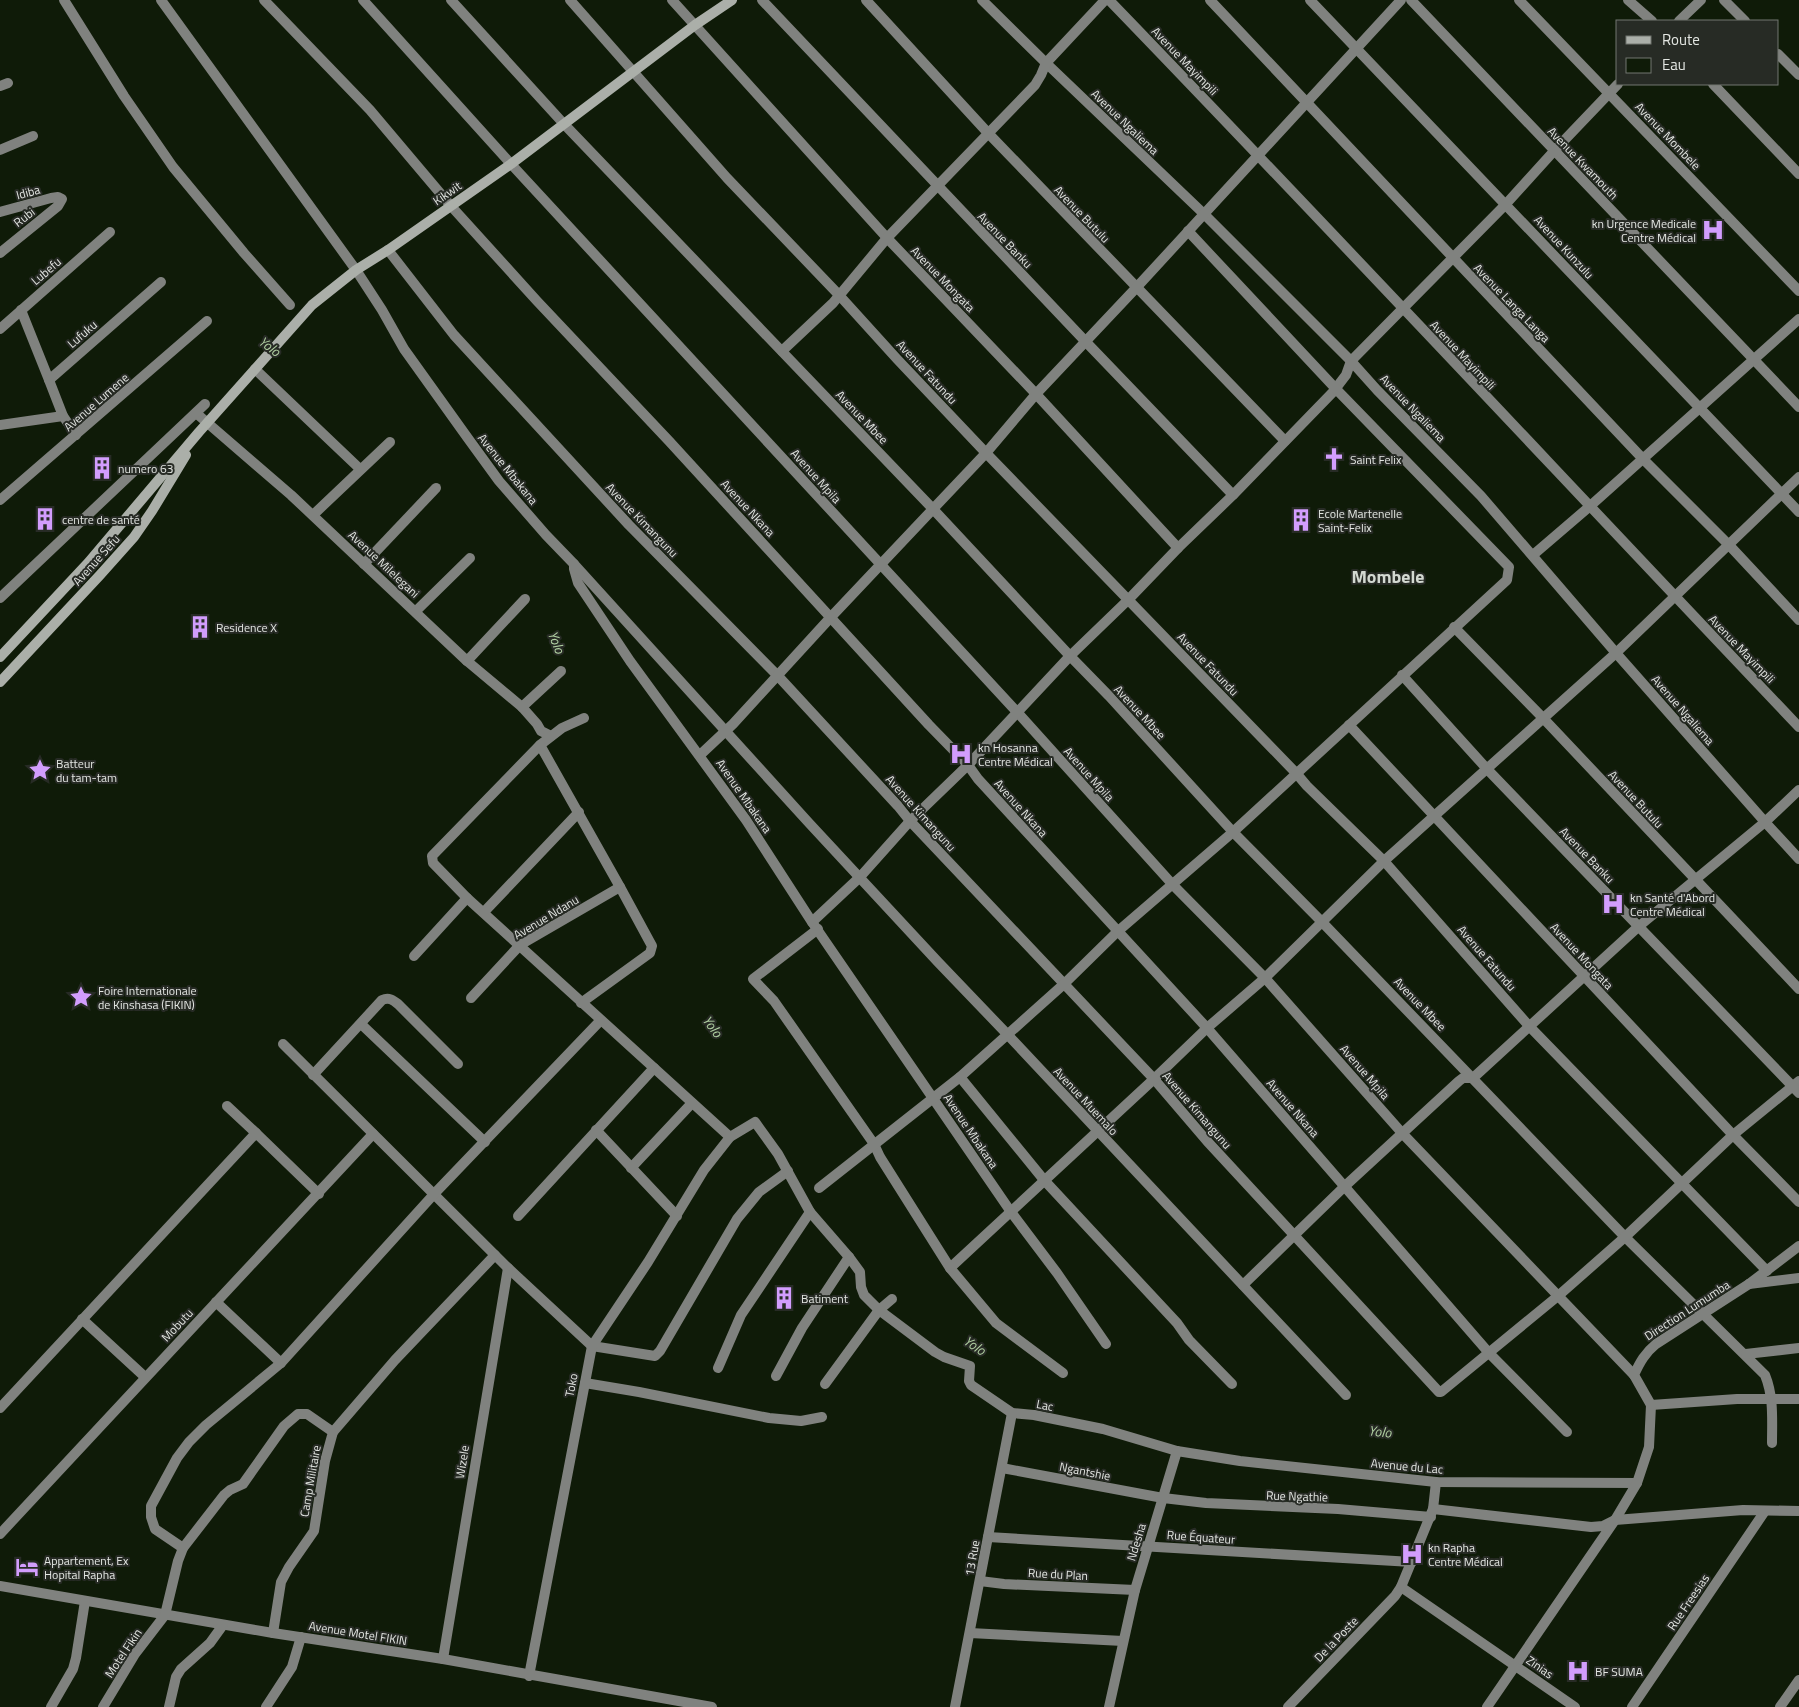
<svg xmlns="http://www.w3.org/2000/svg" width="1799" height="1707" viewBox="0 0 1799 1707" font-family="'Titillium Web',sans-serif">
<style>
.water{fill:#0f1b08;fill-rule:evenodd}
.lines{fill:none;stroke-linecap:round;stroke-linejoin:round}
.minor{stroke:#80827f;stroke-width:10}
.tertiary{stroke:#80827f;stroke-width:10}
.secondary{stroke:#abafa9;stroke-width:10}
.labels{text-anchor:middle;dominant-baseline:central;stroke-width:4;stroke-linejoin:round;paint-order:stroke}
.street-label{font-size:12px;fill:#e3e6e2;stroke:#272b25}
.poi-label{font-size:12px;fill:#e3e6e2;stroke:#272b25;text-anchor:start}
.water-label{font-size:14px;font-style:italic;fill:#b2d1a3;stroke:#272b25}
.district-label{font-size:18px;font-weight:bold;fill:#d3d9d1;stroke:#272b25}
</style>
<rect width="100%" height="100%" fill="#30352e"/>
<path class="water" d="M0,0H1799V1707H0ZM1618,21H1778V84H1618Z"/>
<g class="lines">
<g class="minor">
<polyline points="64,0 124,96 173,167 244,253 290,305"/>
<polyline points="161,0 356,270 382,310 404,349 467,437 499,481 546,535 574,564 574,569 578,583 630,661 746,820 812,922 1011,1212 1057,1273 1106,1344"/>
<polyline points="264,0 370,110 451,206 537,301 669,441 929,725 968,765 978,779 1207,1028 1489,1353 1567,1432"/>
<polyline points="363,0 511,164 1017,712 1173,885 1265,978 1402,1133 1634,1375"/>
<path d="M451,0L563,123L933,509L1070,656L1109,696L1233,832L1322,922L1625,1237L1765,1375C1774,1397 1772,1420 1772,1443"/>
<polyline points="570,0 727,178 839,295 897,359 986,453 1296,773 1307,786 1384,861 1529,1026 1767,1271"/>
<polyline points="672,0 887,238 1036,394 1178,548"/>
<polyline points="762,0 1086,342 1233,495"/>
<polyline points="866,0 988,133 1285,441"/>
<polyline points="982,0 1046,63 1204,214 1351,361 1377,390 1481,496 1616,653 1765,822 1799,859"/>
<path d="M1109,0C1341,240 1569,485 1799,727"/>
<polyline points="1210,0 1643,459 1729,545 1799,620"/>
<polyline points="1310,0 1799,512"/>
<polyline points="1411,0 1799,407"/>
<polyline points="1519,0 1799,291"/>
<polyline points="1628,0 1652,21"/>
<polyline points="1724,0 1745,21"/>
<polyline points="1679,21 1701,0"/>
<polyline points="1778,54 1799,75"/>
<polyline points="1713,84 1799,174"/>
<polyline points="0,86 8,83"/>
<polyline points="0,150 33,136"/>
<polyline points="0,212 51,198 58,197 62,199 58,206 0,253"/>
<polyline points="388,250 454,335 629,525 778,676 898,806 910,821 1154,1079 1207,1141 1439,1392 1441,1392 1558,1296 1625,1237 1733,1135 1799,1081"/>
<polyline points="21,310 49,380"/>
<polyline points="0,329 110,232"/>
<polyline points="782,351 833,303 887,238 1035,85 1041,75 1046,63 1105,0"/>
<polyline points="255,369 360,469"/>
<polyline points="196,413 291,495 467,661 522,707 537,724 541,731 551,736"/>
<polyline points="0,425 63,416"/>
<polyline points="76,435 63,416 49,380 161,282"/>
<polyline points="0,500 207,321"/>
<polyline points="313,515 390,442"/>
<polyline points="1533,555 1589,507 1799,319"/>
<polyline points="364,564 436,488"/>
<polyline points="574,564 809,823 938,962 1007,1034 1346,1395"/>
<polyline points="0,598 205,404"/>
<polyline points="416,611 470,558"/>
<polyline points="1454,627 1543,718 1799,989"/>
<polyline points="467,661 525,599"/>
<polyline points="1402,675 1487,769 1799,1093"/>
<polyline points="522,707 561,671"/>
<polyline points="584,718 562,728 540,745 432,856 433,863 467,898 730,1137"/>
<polyline points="1349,725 1733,1135 1799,1202"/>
<polyline points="540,745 620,887 652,946 650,953 581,1003"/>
<polyline points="700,755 733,724 831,617 933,509 986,453 1036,394 1136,288 1401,0"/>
<polyline points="484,912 579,812"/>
<polyline points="812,922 860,877 910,821 968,765 1070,656 1128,600 1178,548 1233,495 1333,392 1346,375 1351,361 1506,204 1554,151 1618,84"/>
<polyline points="818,929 753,979 774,1001 874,1144 880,1157 950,1268 996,1323 1063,1373"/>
<polyline points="414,956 467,898"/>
<polyline points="471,998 520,945 620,887"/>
<polyline points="361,1024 485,1142"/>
<polyline points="283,1044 508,1268 592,1346 655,1356 660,1351 737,1219 759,1192 788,1171"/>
<path d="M313,1075L382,1000C389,997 393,1000 398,1004L458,1064"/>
<polyline points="960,1077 1044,1180 1177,1323 1189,1340 1232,1384"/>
<polyline points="227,1106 256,1133"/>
<polyline points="596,1130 677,1216"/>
<polyline points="631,1168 692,1103"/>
<polyline points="819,1188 960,1077 1064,984 1117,932 1233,832 1507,580 1509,567 1336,389 1188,231"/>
<polyline points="518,1216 654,1068"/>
<polyline points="950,1268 1154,1079 1207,1028 1265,978 1384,861 1616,653 1799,477"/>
<polyline points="1749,1284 1799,1278"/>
<polyline points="1243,1285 1345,1186 1459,1081 1463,1078 1473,1078 1638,927 1765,822 1799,790"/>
<polyline points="216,1302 281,1363"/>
<polyline points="82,1319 145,1377"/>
<polyline points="1746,1354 1799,1348"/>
<polyline points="718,1368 741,1315 810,1212"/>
<polyline points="776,1376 802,1328 849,1257"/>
<polyline points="585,1383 639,1392 769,1418 801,1421 822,1417"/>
<polyline points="825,1384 879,1310 892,1299"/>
<polyline points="1651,1405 1737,1399 1799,1399"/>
<polyline points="0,1408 256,1133 319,1194"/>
<polyline points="333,1432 395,1360 495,1255"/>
<polyline points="1002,1468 1163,1498 1206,1503 1338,1509 1431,1517"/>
<polyline points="1433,1509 1591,1527 1603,1526 1615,1520 1743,1510 1799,1511"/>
<polyline points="0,1534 373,1134"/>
<polyline points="988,1537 1412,1562"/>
<polyline points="183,1548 155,1529 151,1517 151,1506 177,1458 189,1442 206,1425 281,1363 435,1193 600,1021"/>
<polyline points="980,1581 1004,1584 1135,1590"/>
<polyline points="0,1586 273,1633 443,1659 712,1707"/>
<polyline points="1401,1587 1575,1707"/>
<polyline points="970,1633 1123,1641"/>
<polyline points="443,1659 508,1268"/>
<polyline points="529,1676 592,1346 648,1262 704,1170 730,1137 755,1122 778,1154 810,1212 849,1257 860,1272 861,1287 864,1295 879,1310 935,1352 944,1357 970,1366 969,1381 971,1385 1012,1413 1034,1415 1103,1429 1177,1451 1240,1461 1436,1482 1637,1483"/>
<polyline points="51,1707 73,1669 76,1658 85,1601"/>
<polyline points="103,1707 135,1654 165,1615 178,1561 183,1548 224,1495 230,1490 243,1484 284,1426 298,1414 307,1414 333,1432 325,1461 314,1531 289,1567 281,1582 273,1633"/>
<polyline points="169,1707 176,1677 181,1669 210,1643 223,1625"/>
<polyline points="266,1707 292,1667 301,1637"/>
<polyline points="955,1707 1012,1413"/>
<polyline points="1109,1707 1135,1590 1177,1451"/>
<polyline points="1288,1707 1395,1596 1401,1587 1433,1509 1436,1482"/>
<polyline points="1632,1707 1765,1511"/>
<polyline points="1780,1707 1799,1680"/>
</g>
<path class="tertiary" d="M1487,1707L1615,1520L1637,1483L1649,1447L1651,1405L1634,1375C1640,1362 1645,1353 1656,1344L1749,1284L1799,1246"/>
<g class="secondary">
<polyline points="0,657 88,563 199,432 312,305 356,270 388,250 511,164 695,25 732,0"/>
<polyline points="0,682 100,575 134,537 152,511 186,455"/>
</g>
</g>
<defs>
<symbol id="hospital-bare" viewBox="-9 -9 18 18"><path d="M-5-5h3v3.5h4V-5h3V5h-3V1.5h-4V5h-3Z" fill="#d29dfd" stroke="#272b25" stroke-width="2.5" paint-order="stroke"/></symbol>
<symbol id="church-bare" viewBox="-9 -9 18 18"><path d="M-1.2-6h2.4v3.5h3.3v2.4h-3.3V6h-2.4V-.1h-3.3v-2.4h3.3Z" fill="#d29dfd" stroke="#272b25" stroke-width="2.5" paint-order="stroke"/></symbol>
<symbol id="building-bare" viewBox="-9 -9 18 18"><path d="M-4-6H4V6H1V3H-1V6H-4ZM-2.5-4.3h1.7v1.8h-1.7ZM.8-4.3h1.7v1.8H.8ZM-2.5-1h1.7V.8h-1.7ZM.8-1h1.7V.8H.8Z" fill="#d29dfd" stroke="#272b25" stroke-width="2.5" paint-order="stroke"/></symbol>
<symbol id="sight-bare" viewBox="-9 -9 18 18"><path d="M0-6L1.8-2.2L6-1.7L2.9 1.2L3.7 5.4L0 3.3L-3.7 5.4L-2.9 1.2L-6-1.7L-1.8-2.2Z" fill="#d29dfd" stroke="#272b25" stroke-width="2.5" paint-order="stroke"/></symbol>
<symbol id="hotel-bare" viewBox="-9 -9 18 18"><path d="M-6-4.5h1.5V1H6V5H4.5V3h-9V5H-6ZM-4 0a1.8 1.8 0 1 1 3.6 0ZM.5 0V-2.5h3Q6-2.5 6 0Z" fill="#d29dfd" stroke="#272b25" stroke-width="2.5" paint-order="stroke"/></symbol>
</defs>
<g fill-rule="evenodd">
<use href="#hospital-bare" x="1697" y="214" width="32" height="32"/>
<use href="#church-bare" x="1318" y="443" width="32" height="32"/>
<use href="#building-bare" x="86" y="452" width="32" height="32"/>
<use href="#building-bare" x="29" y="503" width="32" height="32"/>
<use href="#building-bare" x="1285" y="504" width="32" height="32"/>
<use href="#building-bare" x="184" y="611" width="32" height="32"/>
<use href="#hospital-bare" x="945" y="738" width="32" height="32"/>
<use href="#sight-bare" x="24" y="754" width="32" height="32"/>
<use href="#hospital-bare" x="1597" y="888" width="32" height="32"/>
<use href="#sight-bare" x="65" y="981" width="32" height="32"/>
<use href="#building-bare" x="768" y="1282" width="32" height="32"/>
<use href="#hospital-bare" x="1396" y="1538" width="32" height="32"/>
<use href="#hotel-bare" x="11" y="1551" width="32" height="32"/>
<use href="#hospital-bare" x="1562" y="1655" width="32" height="32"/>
</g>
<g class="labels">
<g class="street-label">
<text transform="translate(1185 61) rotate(46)">Avenue Mayimpili</text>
<text transform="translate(1125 122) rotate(44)">Avenue Ngaliema</text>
<text transform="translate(1668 136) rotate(46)">Avenue Mombele</text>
<text transform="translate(1583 163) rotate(46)">Avenue Kwamouth</text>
<text transform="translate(28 192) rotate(-15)">Idiba</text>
<text transform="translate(447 193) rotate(-35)">Kikwit</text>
<text transform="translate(1082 214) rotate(46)">Avenue Butulu</text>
<text transform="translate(24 217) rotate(-38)">Rubi</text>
<text transform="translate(1005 240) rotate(46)">Avenue Banku</text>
<text transform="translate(1564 247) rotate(47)">Avenue Kunzulu</text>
<text transform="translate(46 271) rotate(-41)">Lubefu</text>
<text transform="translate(943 279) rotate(46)">Avenue Mongata</text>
<text transform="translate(1512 303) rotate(46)">Avenue Langa Langa</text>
<text transform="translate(82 334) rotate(-41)">Lufuku</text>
<text transform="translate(1463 355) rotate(47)">Avenue Mayimpili</text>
<text transform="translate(927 372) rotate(47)">Avenue Fatundu</text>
<text transform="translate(96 402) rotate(-41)">Avenue Lumene</text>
<text transform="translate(1413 408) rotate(46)">Avenue Ngaliema</text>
<text transform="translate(862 417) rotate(46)">Avenue Mbee</text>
<text transform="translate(508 469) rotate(51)">Avenue Mbakana</text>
<text transform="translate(816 476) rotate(48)">Avenue Mpila</text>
<text transform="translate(748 508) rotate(47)">Avenue Nkana</text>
<text transform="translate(642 520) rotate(46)">Avenue Kimangunu</text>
<text transform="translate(96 560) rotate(-48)">Avenue Sefu</text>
<text transform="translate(384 564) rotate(43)">Avenue Milelegani</text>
<text transform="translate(1742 649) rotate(46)">Avenue Mayimpili</text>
<text transform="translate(1208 664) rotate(46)">Avenue Fatundu</text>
<text transform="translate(1683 710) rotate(49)">Avenue Ngaliema</text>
<text transform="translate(1140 712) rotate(47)">Avenue Mbee</text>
<text transform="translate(1089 774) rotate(48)">Avenue Mpila</text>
<text transform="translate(744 796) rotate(55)">Avenue Mbakana</text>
<text transform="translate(1636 799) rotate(47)">Avenue Butulu</text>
<text transform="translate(1021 808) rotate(48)">Avenue Nkana</text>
<text transform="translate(921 813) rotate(48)">Avenue Kimangunu</text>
<text transform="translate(1587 855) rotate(46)">Avenue Banku</text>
<text transform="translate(546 917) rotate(-31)">Avenue Ndanu</text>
<text transform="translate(1582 956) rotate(47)">Avenue Mongata</text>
<text transform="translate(1487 958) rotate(49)">Avenue Fatundu</text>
<text transform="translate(1420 1004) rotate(46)">Avenue Mbee</text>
<text transform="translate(1365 1072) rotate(49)">Avenue Mpila</text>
<text transform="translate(1086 1101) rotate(47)">Avenue Muemalo</text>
<text transform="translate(1293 1108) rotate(49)">Avenue Nkana</text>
<text transform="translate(1197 1110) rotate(49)">Avenue Kimangunu</text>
<text transform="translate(971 1131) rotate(56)">Avenue Mbakana</text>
<text transform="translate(1687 1310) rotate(-33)">Direction Lumumba</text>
<text transform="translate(177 1325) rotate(-47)">Mobutu</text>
<text transform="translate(571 1385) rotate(-79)">Toko</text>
<text transform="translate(1045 1405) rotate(11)">Lac</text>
<text transform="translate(462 1462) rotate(-81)">Wizele</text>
<text transform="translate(1407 1466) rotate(5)">Avenue du Lac</text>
<text transform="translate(1085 1471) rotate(11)">Ngantshie</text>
<text transform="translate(310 1481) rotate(-80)">Camp Militaire</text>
<text transform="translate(1297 1496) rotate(2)">Rue Ngathie</text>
<text transform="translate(1201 1537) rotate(4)">Rue Équateur</text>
<text transform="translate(1136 1542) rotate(-73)">Ndesha</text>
<text transform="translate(972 1558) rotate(-80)">13 Rue</text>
<text transform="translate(1058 1574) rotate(3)">Rue du Plan</text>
<text transform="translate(1688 1602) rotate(-56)">Rue Freesias</text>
<text transform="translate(358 1633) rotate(9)">Avenue Motel FIKIN</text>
<text transform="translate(1336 1639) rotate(-46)">De la Poste</text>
<text transform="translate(123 1653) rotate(-56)">Motel Fikin</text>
<text transform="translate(1540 1667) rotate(35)">Zinias</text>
</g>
<g class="poi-label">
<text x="1696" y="223" text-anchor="end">kn Urgence Medicale<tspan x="1696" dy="14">Centre Médical</tspan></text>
<text x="1350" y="459">Saint Felix</text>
<text x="118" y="468">numero 63</text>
<text x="1318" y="513">Ecole Martenelle<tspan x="1318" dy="14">Saint-Felix</tspan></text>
<text x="62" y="519">centre de santé</text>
<text x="216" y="627">Residence X</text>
<text x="978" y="747">kn Hosanna<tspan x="978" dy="14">Centre Médical</tspan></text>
<text x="56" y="763">Batteur<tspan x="56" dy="14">du tam-tam</tspan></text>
<text x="1630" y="897">kn Santé d'Abord<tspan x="1630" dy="14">Centre Médical</tspan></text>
<text x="98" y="990">Foire Internationale<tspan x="98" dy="14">de Kinshasa (FIKIN)</tspan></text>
<text x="801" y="1298">Batiment</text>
<text x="1428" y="1547">kn Rapha<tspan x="1428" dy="14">Centre Médical</tspan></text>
<text x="44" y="1560">Appartement, Ex<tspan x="44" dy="14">Hopital Rapha</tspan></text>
<text x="1595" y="1671">BF SUMA</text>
</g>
<g class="water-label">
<text transform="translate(270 346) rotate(37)">Yolo</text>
<text transform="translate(557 642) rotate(68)">Yolo</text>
<text transform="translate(713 1026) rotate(53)">Yolo</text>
<text transform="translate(975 1345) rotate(34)">Yolo</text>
<text transform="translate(1380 1431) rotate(6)">Yolo</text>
</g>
<g class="district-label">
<text x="1388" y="576">Mombele</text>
</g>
</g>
<rect x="1616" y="20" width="162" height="65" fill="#272b25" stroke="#727671"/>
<rect x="1626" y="36" width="25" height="8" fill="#abafa9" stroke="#727671"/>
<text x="1662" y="45" font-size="15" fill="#e3e6e2">Route</text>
<rect x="1626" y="58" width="25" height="15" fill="#0f1b08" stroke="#727671"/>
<text x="1662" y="70" font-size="15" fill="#e3e6e2">Eau</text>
</svg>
